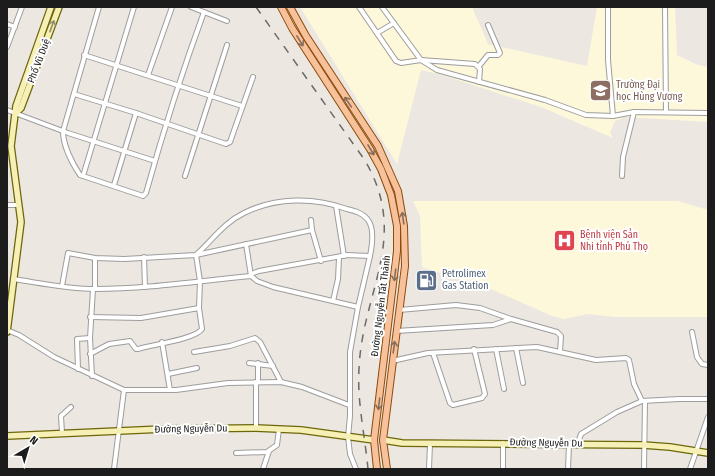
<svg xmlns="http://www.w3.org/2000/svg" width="715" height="476" viewBox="0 0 715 476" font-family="'Fira Sans Condensed',sans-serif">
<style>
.education{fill:#fdf8da}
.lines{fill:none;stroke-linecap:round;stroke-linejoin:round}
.street-casing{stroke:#9d9d9d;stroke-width:6}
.secondary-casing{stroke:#6c6709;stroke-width:8}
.primary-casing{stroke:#8c4b07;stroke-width:8}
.street{stroke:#fff;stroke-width:4}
.secondary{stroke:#f6efb6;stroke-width:5.5}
.primary{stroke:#f7c19c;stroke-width:6}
.rail{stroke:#6a6a6a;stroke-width:1.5;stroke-dasharray:8 8;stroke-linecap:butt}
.oneway{stroke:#949071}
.oneway2{stroke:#8a6e5c}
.labels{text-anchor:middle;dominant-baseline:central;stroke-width:4;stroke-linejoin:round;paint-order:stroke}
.street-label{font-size:10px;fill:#1c1c1c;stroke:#fff}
.education-label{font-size:10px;fill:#785e54;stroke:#fff;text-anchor:start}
.health-label{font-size:10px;fill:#be3a42;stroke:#fff;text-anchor:start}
.service-label{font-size:10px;fill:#4e5e75;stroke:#fff;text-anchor:start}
</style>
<rect width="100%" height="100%" fill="#ede7e1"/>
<g class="education">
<polygon points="300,7 472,7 488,44 587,66 597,7 675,7 677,55 698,65 708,67 708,122 625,117 615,121 610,133 613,138 541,107 442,75 421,70 397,164"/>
<polygon points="413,201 678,201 708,210 708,317 615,317 588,314 564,319 552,316 493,290 422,267 420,216"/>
</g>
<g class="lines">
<defs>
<g id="street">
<path d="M99,7L63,131C63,145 72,163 80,175L143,196L146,193C163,132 182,72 204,12"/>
<polyline points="191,7 227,21"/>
<polyline points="359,7 396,61 401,63 421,60 475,64 480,69 479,82"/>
<polyline points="382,7 421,60 437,70 545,100 586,115 613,116 634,112 708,113"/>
<polyline points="608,7 608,60 613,116"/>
<polyline points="665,7 666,112"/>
<polyline points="7,24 15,27"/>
<polyline points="377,33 394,23"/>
<polyline points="7,47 22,7"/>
<polyline points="84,55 242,106"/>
<polyline points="479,66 488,55 498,55 500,53 488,25"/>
<polyline points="148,75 172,7"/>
<polyline points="74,94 136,113 226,144 230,142 253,77"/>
<polyline points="7,110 68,133 155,161"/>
<polyline points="83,176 134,7"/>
<polyline points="185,176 227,45"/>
<polyline points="622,176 623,157 634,112"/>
<polyline points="114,185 136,113"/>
<polyline points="7,205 19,205"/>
<polyline points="336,206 344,256"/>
<polyline points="312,230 321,261"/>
<polyline points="246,244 251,276"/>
<polyline points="144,257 145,287"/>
<polyline points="95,258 95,289"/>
<polyline points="251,274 259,271 347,255 370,256 358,307 350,352 350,416 348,437 350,454 356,469"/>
<path d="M13,279C40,283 68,289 95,289C147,289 199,281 251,276L257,281L273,287L358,307"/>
<polyline points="62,286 68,253 95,258 124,259 196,255 312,230 311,220"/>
<polyline points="333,301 338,279 339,258"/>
<path d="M199,308L200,281L196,255L198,253C213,239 225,222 244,213C276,197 314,197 347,209C355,211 363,213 368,220C375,229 372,246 370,256"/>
<polyline points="399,310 456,305 480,308 511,319 557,332 561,336 560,352"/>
<polyline points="7,330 19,335 54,357 124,390 176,390 228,383 281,382 302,387 349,405"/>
<polyline points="396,331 493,325 511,319"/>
<polyline points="692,332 697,357 702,364 708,365"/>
<polyline points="162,342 170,390"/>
<polyline points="516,348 523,383"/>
<polyline points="496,349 504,389"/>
<polyline points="194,352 230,346 255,338 260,342 281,382"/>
<polyline points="433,353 450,403 453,405 482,398 485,394 474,349"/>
<path d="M90,354L109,344L130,341L136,349H138C151,345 196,339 202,329L199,308L141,318L90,317"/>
<polyline points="392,361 428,353 537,347 596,360 626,358 629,360 634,384 642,401"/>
<polyline points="249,363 273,366"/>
<polyline points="78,369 77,339 90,338"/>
<polyline points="168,374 197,368"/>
<polyline points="92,376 90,338 93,289"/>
<polyline points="258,382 258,363"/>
<polyline points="256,428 256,382"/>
<polyline points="62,433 61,416 71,407"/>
<polyline points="503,443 503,469"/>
<polyline points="578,443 581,434 617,412 642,401 679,399 708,399"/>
<polyline points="236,453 267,452 277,445 279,429"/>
<polyline points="114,469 124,390"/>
<polyline points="263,469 269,451"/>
<polyline points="429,469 430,443"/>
<polyline points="568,469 569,444"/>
<polyline points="644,469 645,401"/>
<polyline points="690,469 708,417"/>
</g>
<g id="secondary">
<polyline points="16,113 21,108 59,7"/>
<polyline points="7,332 21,222 11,146 16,106 51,7"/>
<polyline points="7,436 163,429 256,428 301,430 374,440"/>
<polyline points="383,440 402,443 643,445 670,447 708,453"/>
</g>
<g id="primary">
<polyline points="281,7 292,28 370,149 381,169 391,195 397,226 397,251 374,440 377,469"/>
<polyline points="290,7 306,36 378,146 398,191 404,226 405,266 383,440 387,469"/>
</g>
</defs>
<use href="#street" class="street-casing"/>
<use href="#secondary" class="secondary-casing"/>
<use href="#primary" class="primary-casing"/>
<use href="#street" class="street"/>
<use href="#secondary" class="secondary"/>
<use href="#primary" class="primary"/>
<path class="rail" d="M256,7L364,159C411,237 362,291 359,369C357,402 365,436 368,469"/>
</g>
<defs><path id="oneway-shaft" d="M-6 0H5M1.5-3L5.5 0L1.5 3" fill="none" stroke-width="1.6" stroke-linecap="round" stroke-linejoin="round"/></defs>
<use class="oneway" href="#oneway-shaft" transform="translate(52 26) rotate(-70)"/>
<g class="oneway2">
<use href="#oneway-shaft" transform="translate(300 41) rotate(58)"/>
<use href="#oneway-shaft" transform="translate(348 102) rotate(-124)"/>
<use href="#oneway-shaft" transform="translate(371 150) rotate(59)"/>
<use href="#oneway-shaft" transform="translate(403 218) rotate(-98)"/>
<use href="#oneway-shaft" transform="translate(395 275) rotate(97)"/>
<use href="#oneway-shaft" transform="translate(394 347) rotate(-82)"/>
<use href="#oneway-shaft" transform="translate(379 404) rotate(97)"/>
</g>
<defs>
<symbol id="university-square" viewBox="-11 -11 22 22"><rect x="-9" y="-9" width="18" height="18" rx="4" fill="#8d6e63" stroke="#fff"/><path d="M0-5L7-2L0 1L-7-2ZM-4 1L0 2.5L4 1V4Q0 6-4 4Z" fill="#fff"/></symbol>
<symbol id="hospital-square" viewBox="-11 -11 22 22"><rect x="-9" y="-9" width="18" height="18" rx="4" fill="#e0444e" stroke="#fff"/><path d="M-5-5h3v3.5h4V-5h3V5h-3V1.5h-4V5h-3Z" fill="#fff"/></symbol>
<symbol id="fuel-square" viewBox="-11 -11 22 22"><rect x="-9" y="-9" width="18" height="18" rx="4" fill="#5c6f8a" stroke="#fff"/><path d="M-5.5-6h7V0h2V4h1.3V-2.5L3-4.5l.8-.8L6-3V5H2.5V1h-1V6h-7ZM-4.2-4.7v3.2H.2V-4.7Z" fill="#fff"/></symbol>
</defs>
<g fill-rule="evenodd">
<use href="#university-square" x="588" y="78" width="25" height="25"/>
<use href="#hospital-square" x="552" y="228" width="25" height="25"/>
<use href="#fuel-square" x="414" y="268" width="25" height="25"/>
</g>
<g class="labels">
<g class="street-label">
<text transform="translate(39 61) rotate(-69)">Phố Vũ Duệ</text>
<text transform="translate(381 306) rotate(-83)">Đường Nguyễn Tất Thành</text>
<text transform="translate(191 429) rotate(-1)">Đường Nguyễn Du</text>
<text transform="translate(546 443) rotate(1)">Đường Nguyễn Du</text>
</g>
<g class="education-label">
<text x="616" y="85">Trường Đại<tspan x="616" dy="12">học Hùng Vương</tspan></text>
</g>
<g class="health-label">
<text x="580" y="235">Bệnh viện Sản<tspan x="580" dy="12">Nhi tỉnh Phú Thọ</tspan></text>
</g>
<g class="service-label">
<text x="442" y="274">Petrolimex<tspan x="442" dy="12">Gas Station</tspan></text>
</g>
</g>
<rect width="715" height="476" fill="none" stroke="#1c1c1c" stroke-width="16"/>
<g transform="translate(28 448) rotate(38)" stroke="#ffffff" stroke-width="3" paint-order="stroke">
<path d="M0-3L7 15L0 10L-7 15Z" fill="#1c1c1c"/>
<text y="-6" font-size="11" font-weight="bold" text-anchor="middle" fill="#1c1c1c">N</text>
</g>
</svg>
